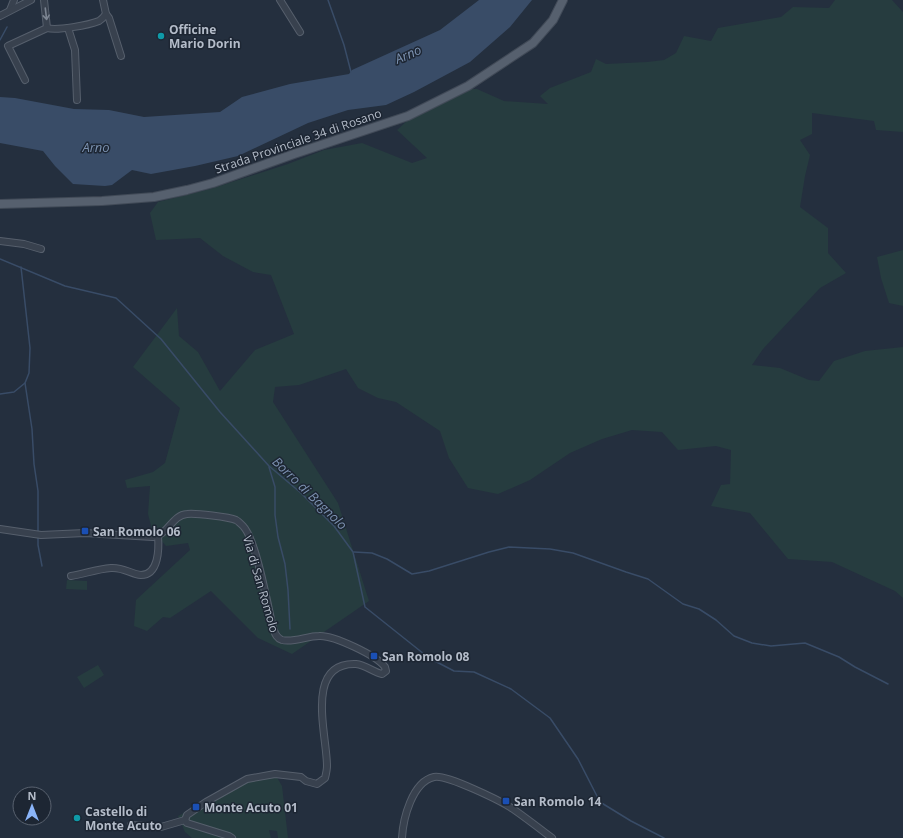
<svg xmlns="http://www.w3.org/2000/svg" width="903" height="838" viewBox="0 0 903 838" font-family="'Open Sans',sans-serif">
<style>
.green{fill:#263c3f}
.water{fill:#394c67}
.lines{fill:none;stroke-linecap:round;stroke-linejoin:round}
.stream{stroke:#394c67;stroke-width:1.5}
.minor-casing{stroke:#565f6c;stroke-width:8}
.major-casing{stroke:#414a57;stroke-width:10}
.minor{stroke:#38414e;stroke-width:6}
.major{stroke:#56606e;stroke-width:8}
.oneway{stroke:#7c8592}
.culture-dot{fill:#0f9aa8;stroke:#1d2633;stroke-width:1.5}
.transit-dot{fill:#1a4fb4;stroke:#1d2633;stroke-width:1.5}
.labels{text-anchor:middle;dominant-baseline:central;stroke-width:3;stroke-linejoin:round;paint-order:stroke}
.poi-label{font-size:12px;font-weight:bold;fill:#b4bcc9;stroke:#1d2633;text-anchor:start}
.street-label{font-size:12px;fill:#b4bcc9;stroke:#1d2633}
.water-label{font-size:13px;font-style:italic;fill:#7c92b1;stroke:#1d2633}
</style>
<rect width="100%" height="100%" fill="#242f3e"/>
<g class="green">
<polygon points="835,0 892,0 903,12 903,132 876,130 874,121 812,113 812,134 800,140 810,155 805,176 800,207 828,228 828,253 846,273 820,288 763,349 752,365 780,368 809,380 819,381 834,361 865,351 903,347 903,598 895,591 832,562 788,559 750,513 711,506 721,485 730,484 731,450 716,446 678,450 662,432 632,430 602,439 570,453 530,480 498,494 468,488 449,458 440,431 396,402 378,398 358,388 346,369 299,385 275,387 273,402 338,503 369,601 292,654 258,638 211,591 170,618 163,617 147,631 134,626 136,600 190,550 188,543 166,546 152,530 148,514 150,486 127,488 125,480 153,472 165,463 180,408 133,367 177,308 179,336 198,352 220,391 255,350 294,334 271,275 253,272 223,256 200,238 156,240 150,213 158,202 210,189 288,164 324,150 362,143 412,163 427,158 397,130 408,120 468,89 477,89 504,101 548,104 540,96 550,88 591,72 596,59 606,64 647,62 664,60 676,53 684,36 711,41 718,28 781,17 793,7 829,8"/>
<polygon points="903,250 903,306 889,303 881,278 877,257"/>
<polygon points="67,580 87,581 87,590 66,589"/>
<polygon points="98,665 104,675 84,688 77,677"/>
<polygon points="275,774 282,786 288,838 278,838 277,831 269,830 271,838 192,838 185,832 178,816 247,779"/>
</g>
<polygon class="water" points="479,0 532,0 510,27 470,62 414,92 386,105 348,110 308,123 238,156 195,166 151,174 132,170 112,185 105,186 73,184 55,166 43,151 0,143 0,97 15,98 74,109 109,110 144,117 220,112 242,97 290,84 349,74 352,70 440,30"/>
<g class="lines">
<g class="stream">
<polyline points="328,0 344,45 351,72"/>
<polyline points="0,40 7,27"/>
<polyline points="0,259 65,286 116,298 161,339 220,412 269,466 301,493 334,526 353,552 365,607 429,658 454,671 474,672 511,689 550,718 578,759 600,802 631,821 664,838"/>
<polyline points="21,267 30,348 29,373 25,383 32,429 34,464 38,491 38,532"/>
<polyline points="0,394 14,392 25,383"/>
<polyline points="269,467 275,487 275,515 278,537 285,564 288,590 290,629"/>
<polyline points="38,536 38,545 42,566"/>
<polyline points="354,552 372,553 387,559 412,574 429,571 489,552 509,547 550,549 573,553 626,572 648,579 683,604 699,609 716,620 734,636 752,643 771,646 805,643 839,657 855,667 888,684"/>
</g>
<defs>
<g id="minor">
<polyline points="44,0 47,28"/>
<polyline points="103,0 106,14 109,18 121,56"/>
<polyline points="280,0 300,32"/>
<polyline points="10,10 14,0"/>
<polyline points="0,16 31,0"/>
<polyline points="68,28 75,50 77,100"/>
<path d="M25,80L8,46L47,28C57,31 89,25 99,21C102,19 104,17 106,14"/>
<polyline points="0,241 24,244 41,249"/>
<path d="M0,529L41,535L85,533L153,537C168,535 172,515 187,514C196,513 229,517 236,520C238,521 241,524 243,526C256,539 268,607 273,628C275,633 276,638 282,640C293,643 307,636 319,636C333,635 376,655 385,667L386,671L382,674C373,672 366,665 356,664C304,662 327,735 327,766C327,770 326,774 325,778L317,784L306,781L301,777L275,774L247,779L206,802L187,815L185,820"/>
<path d="M71,576C84,574 97,569 111,568C123,567 131,574 141,575C159,575 159,548 158,536"/>
<polyline points="185,820 187,823 229,836 232,838"/>
<polyline points="131,825 161,827 185,820"/>
<path d="M402,838C403,819 412,782 434,777C446,774 501,801 513,809C526,818 539,828 552,838"/>
</g>
<polyline id="major" points="0,204 102,201 154,197 187,190 213,183 294,154 408,116 468,86 533,43 553,20 563,0"/>
</defs>
<use href="#minor" class="minor-casing"/>
<use href="#major" class="major-casing"/>
<use href="#minor" class="minor"/>
<use href="#major" class="major"/>
</g>
<defs><path id="oneway-shaft" d="M-6 0H5M1.5-3L5.5 0L1.5 3" fill="none" stroke-width="1.6" stroke-linecap="round" stroke-linejoin="round"/></defs>
<use class="oneway" href="#oneway-shaft" transform="translate(46 14) rotate(83)"/>
<g class="culture-dot">
<circle cx="161" cy="36" r="4"/>
<circle cx="77" cy="818" r="4"/>
</g>
<g class="transit-dot">
<rect x="81" y="527" width="8" height="8" rx="2"/>
<rect x="370" y="652" width="8" height="8" rx="2"/>
<rect x="502" y="797" width="8" height="8" rx="2"/>
<rect x="192" y="803" width="8" height="8" rx="2"/>
</g>
<g class="labels">
<g class="poi-label">
<text x="169" y="29">Officine<tspan x="169" dy="14">Mario Dorin</tspan></text>
<text x="93" y="531">San Romolo 06</text>
<text x="382" y="656">San Romolo 08</text>
<text x="514" y="801">San Romolo 14</text>
<text x="204" y="807">Monte Acuto 01</text>
<text x="85" y="811">Castello di<tspan x="85" dy="14">Monte Acuto</tspan></text>
</g>
<g class="street-label">
<text transform="translate(298 141) rotate(-19)">Strada Provinciale 34 di Rosano</text>
<text transform="translate(261 584) rotate(74)">Via di San Romolo</text>
</g>
<g class="water-label">
<text transform="translate(408 54) rotate(-24)">Arno</text>
<text x="96" y="147">Arno</text>
<text transform="translate(310 493) rotate(44)">Borro di Bagnolo</text>
</g>
</g>
<g transform="translate(32 806)"><circle r="19" fill="#1d2633" stroke="#59626f"/>
<path d="M0-3L7 15L0 10L-7 15Z" fill="#8ab4f8"/>
<text y="-6" font-size="11" font-weight="bold" text-anchor="middle" fill="#b4bcc9">N</text>
</g>
</svg>
